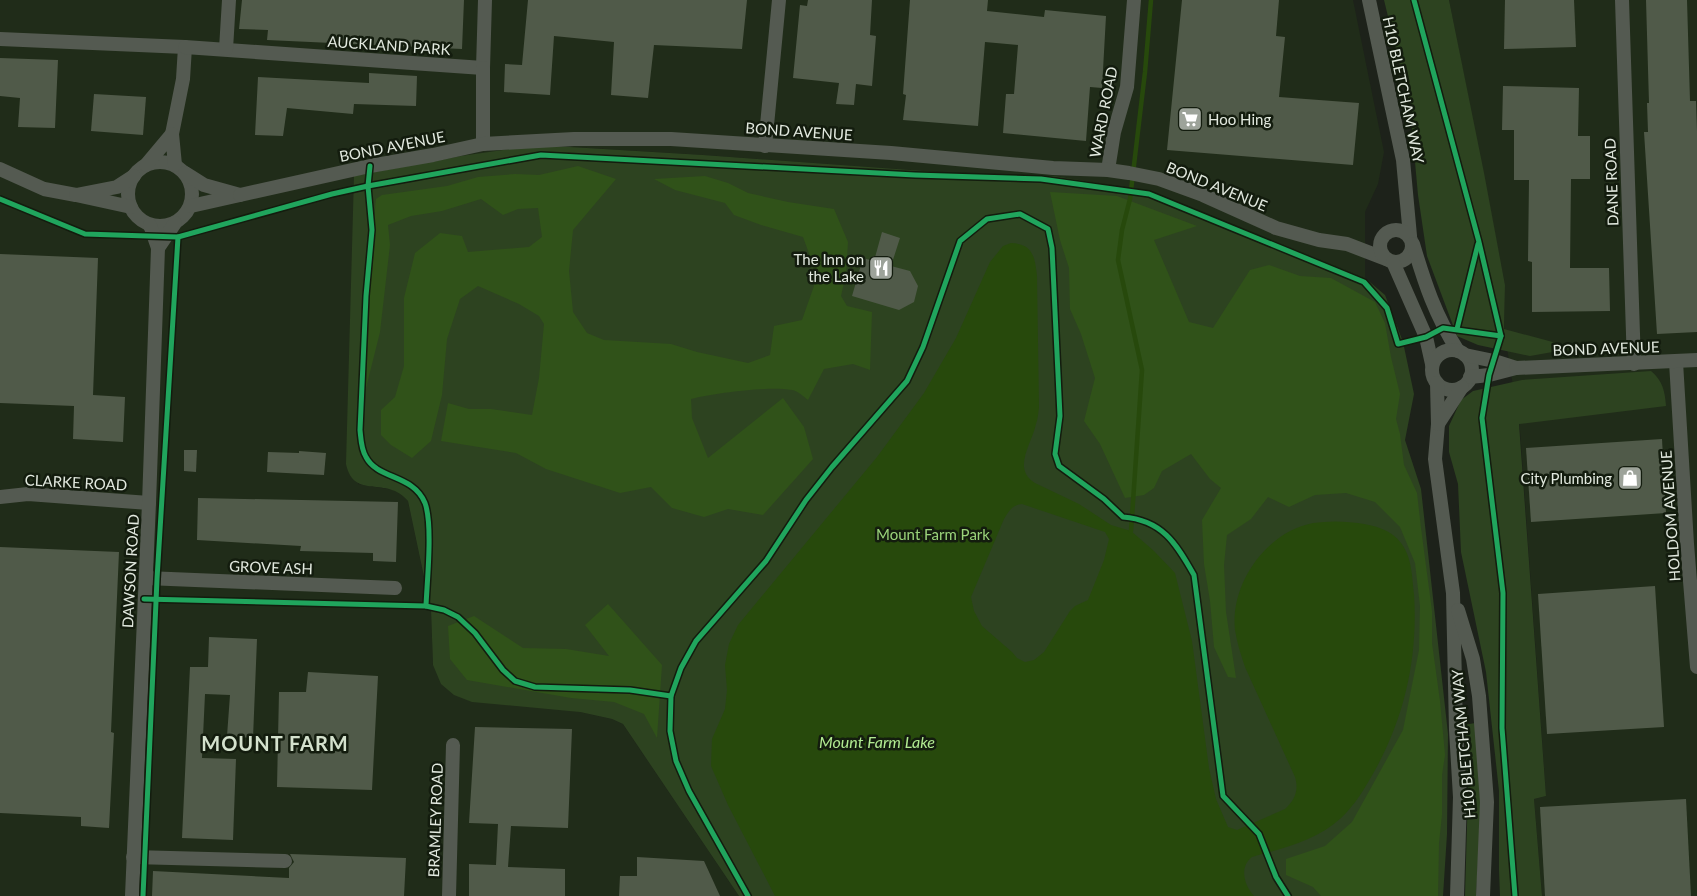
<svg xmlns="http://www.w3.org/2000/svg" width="1697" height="896" viewBox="0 0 1697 896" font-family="Lato,sans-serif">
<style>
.built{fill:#202c19}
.green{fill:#2d4320}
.forest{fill:#305219}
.water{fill:#27490c;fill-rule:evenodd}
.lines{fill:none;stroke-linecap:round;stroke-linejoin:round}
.stream{stroke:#27490c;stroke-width:4.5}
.building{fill:#505a49}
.minor{stroke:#545a51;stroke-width:14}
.cycleway-casing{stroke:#131c0e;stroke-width:8}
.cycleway{stroke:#20a55d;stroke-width:5}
.labels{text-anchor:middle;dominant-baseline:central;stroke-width:5;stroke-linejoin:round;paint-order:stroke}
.street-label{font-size:15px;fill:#e2e9df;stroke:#131c0e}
.poi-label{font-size:15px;fill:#e2e9df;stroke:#131c0e;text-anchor:end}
.park-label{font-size:15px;fill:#9ad37a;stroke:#131c0e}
.water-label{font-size:16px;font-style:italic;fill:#b1ea91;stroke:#131c0e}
.district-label{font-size:20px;font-weight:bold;letter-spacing:1px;fill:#d4e1cd;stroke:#131c0e}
</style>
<rect width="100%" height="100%" fill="#1d221a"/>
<g class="built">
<polygon points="0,0 1353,0 1384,152 1378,184 1365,212 1365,278 1150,191 1054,176 938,172 703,155 537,145 358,484 394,490 403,494 408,501 431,610 433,665 580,712 612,719 623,724 739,896 0,896"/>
<polygon points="1449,0 1697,0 1697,896 1542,896 1534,799 1546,796 1520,430 1504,329 1505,285"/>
</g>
<g class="green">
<polygon points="1384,0 1449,0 1484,173 1505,285 1504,329 1575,348 1530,356 1478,345 1457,336 1427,256 1418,195 1410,107"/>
<path d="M537,145L703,155L938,172L1054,176L1150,191L1365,278L1385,295L1403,342L1414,394L1405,440L1421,489L1448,734L1447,834L1443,896H739L623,724L612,719L580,712L472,702L454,695L441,684L433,665L431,610L408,501C387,475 354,501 346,464L354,176L461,156Z"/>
<path d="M1651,371C1663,381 1665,392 1666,406L1519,424L1546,796L1534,799L1542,896H1500L1499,870V791L1486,672L1461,552L1458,484L1449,452V426L1461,400L1473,391L1522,380Z"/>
<polygon points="1475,723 1481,812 1476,896 1465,896 1468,791 1464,725"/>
</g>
<g class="forest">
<path d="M578,166L616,179L573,230L569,271L573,312L587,333L604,340L671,344L697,352L748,363L770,355L774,326L802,320L814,286V267L803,237L761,225L734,215L725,203L675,190L654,179L705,176L728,183L748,193L788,202L834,209L848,242L846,274L841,296L847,306L872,312L870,370L853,364L824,369L808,400C804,397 798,391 792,390C767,386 716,393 691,399L692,418L708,458L783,398L804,427L813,459L763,515L728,509L704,517L672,508L651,487L620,493L546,469L516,453L441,441L448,403L469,409H491L532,415L539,378L544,324L539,316L519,304L478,286L460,299L447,339L442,395L431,441L412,458L391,445L381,435V410L395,397L404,366V298L415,253L440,233L462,236L468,252L529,247L542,237L538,208L518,209L503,215L481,199L442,211L411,216L388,225L390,245L380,332L364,396C366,345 369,295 374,245C375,229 374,214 376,199L382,195L447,186L478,177L515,174L539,175Z"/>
<polygon points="1050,192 1117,196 1197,226 1154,240 1189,322 1213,328 1250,270 1269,265 1300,276 1331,278 1375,302 1385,323 1391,357 1400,394 1396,419 1400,434 1404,465 1417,493 1421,528 1432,611 1432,643 1440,701 1445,755 1442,775 1442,815 1439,843 1438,896 1321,896 1313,887 1286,875 1286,859 1325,846 1352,822 1403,730 1419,650 1420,606 1415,563 1400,527 1375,502 1346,493 1315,495 1289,507 1268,497 1251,519 1227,535 1224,565 1226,612 1236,678 1228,677 1214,647 1210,601 1204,564 1202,520 1221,488 1210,479 1191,454 1162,471 1154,488 1144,495 1125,498 1100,444 1084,421 1095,378 1081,334 1070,309 1069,268 1060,240"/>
<polygon points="608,604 662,665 657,738 644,714 614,702 571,698 467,680 450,659 448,626 474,616 523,648 566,649 609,656 585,625"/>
</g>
<path class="water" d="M1011,243C1033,244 1035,257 1037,276L1039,408C1038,413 1038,419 1036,424C1033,438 1023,453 1024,467C1025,475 1029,479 1035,483L1079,504L1111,525L1131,531L1154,551L1175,573L1192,641L1209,768L1216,799L1228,827L1237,830L1285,809C1295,800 1299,790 1295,777L1245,667C1241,655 1237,643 1235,630C1230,584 1266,532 1313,523C1328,521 1343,521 1358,523C1374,525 1392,530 1401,543C1412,557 1412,577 1414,594C1418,657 1405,717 1374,772C1365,788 1355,805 1341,818C1316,841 1283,848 1252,857C1239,867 1244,885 1254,896H775L728,805L711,766L712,739L725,709L727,690L725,665L729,644L738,625L877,457L924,393L956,338L990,262L1003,246ZM1022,504L1105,532L1109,539L1104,560L1088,600L1075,606L1070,611L1044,652L1034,660L1025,662L1017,658L1012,652L982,626L974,611L971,597L1004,519C1009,511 1012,505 1022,504Z"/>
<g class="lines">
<polyline class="stream" points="1131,531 1142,370 1118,260 1122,230 1130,199 1145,72 1151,0"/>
</g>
<g class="building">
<polygon points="242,0 464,0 462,49 267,40 268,30 239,29"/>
<polygon points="528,0 747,0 742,49 654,45 648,98 611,95 614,42 554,36 550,95 504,92 505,64 522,65"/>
<polygon points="808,0 872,0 870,35 876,36 872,86 856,84 854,105 836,104 839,83 793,78 800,5 807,6"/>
<polygon points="910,0 988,0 987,11 1044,17 1045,10 1106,16 1102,88 1090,87 1086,141 1003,133 1006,94 1014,94 1018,45 985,42 978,126 903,120 906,95 903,94"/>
<polygon points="1182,0 1279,0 1276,36 1285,37 1279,97 1359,103 1353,165 1167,150"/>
<polygon points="1505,0 1574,0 1576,47 1504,49"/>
<polygon points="1646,0 1687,0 1690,101 1696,101 1697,131 1697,332 1657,334 1644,132 1648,132 1647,103 1649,103"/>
<polygon points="0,58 58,60 55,128 18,127 20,98 0,96"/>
<polygon points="369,73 417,76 416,106 354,104 353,114 287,108 283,136 255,135 258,77 369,83"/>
<polygon points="1503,86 1579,88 1578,136 1590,136 1590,179 1571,179 1570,268 1609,268 1610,311 1532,312 1532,262 1528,261 1529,180 1514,180 1514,130 1502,130"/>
<polygon points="94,94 146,97 143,135 91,131"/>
<polygon points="882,232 900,238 891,266 910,271 918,286 914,302 899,310 852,296 863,258 874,261"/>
<polygon points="0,254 98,258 93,395 125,397 123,442 73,439 74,406 0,403"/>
<polygon points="1662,439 1666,513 1531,522 1526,448"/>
<polygon points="184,450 197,450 196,472 184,471"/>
<polygon points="299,451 326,453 324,475 267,472 268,452 299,453"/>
<polygon points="198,498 398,502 396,562 373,561 373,553 300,551 301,546 197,540"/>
<polygon points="0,547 119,552 111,732 114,733 109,828 81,826 81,817 0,813"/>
<polygon points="1655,586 1664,727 1547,734 1538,594"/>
<polygon points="209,637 257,639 253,738 227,736 230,695 205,694 202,758 236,759 233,840 182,838 190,667 208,667"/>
<polygon points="308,672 378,676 372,790 277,787 279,692 306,692"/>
<polygon points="475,727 572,729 568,828 511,826 508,867 565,869 565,896 469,896 469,864 496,865 498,824 469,823"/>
<polygon points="1686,799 1691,896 1545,896 1540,807"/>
<polygon points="290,854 406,858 404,896 152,896 153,871 289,878 289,868 294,862"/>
<polygon points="637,857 704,861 720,896 619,896 620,876 637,876"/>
</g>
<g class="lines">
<g class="minor">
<polyline points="1369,0 1403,160 1410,236"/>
<polyline points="1622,0 1634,364"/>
<polyline points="0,39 185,47 183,79 172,134"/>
<polyline points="185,47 483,68 485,0"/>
<polyline points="226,49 229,0"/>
<polyline points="483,68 483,144"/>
<polyline points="765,146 779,0"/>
<circle cx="160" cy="194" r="32"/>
<polyline points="146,165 172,134 175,165"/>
<polyline points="0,169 44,189 76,195"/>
<polyline points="1108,170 1114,132 1127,87 1134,0"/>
<polyline points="185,173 204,185 240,195 191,206"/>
<polyline points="240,195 370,166 433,155 483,144 574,139 671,139 891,153 1053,168 1108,170 1129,173 1159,179 1203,195 1276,228 1319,240 1347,244 1386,259"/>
<polyline points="131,207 76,195 117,187 134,176"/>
<polyline points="150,225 158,248 175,223"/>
<circle cx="1396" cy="246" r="16"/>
<path d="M1413,244C1425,284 1435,315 1458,351"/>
<polyline points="1393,262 1426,337 1432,364"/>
<circle cx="1452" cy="370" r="20"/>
<polyline points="1465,355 1494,361 1516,368 1489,375 1470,377"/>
<polyline points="1676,362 1687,544 1697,667"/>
<polyline points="1516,368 1697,360"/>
<polyline points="1437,383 1438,424 1435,459 1453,593 1456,730 1460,797 1457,896"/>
<polyline points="1438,424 1462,387"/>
<polyline points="0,497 28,494 149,503"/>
<polyline points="146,578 395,588"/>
<polyline points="1458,610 1473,659 1479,696 1487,802 1483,896"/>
<polyline points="133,857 285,861"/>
<polyline points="132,896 149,503 158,248"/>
<polyline points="449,896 453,745"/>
</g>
<defs>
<g id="cycleway">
<polyline points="1414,0 1479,242 1501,336 1489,375 1482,418 1503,593 1502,728 1515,896"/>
<path d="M370,166L368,186L372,230L366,296L360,430C361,439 361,449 366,457C378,480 413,474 425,503C433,525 427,581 426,606L444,610L458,617L475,633L503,670L515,681L535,687L630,690L671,696"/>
<polyline points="0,199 85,234 178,237 332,194 368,186 541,155 915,175 1041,179 1149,194 1364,282 1387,308 1398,344 1426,337 1443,328 1501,336"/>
<polyline points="1457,329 1478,244"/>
<polyline points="144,599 426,606"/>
<polyline points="143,896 157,579 178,237"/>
<path d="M748,896L689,791L676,761L670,731L671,696L681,668L696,641L766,561L806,500L832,467L907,381L923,347L960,241L987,219L1020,214L1048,229L1052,248L1060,416L1055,454L1059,466L1104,499L1123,517C1162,520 1176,543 1194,575L1223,796L1259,834L1276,877L1288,896"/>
</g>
</defs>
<use href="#cycleway" class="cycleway-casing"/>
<use href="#cycleway" class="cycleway"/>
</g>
<defs>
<symbol id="supermarket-square" viewBox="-11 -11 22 22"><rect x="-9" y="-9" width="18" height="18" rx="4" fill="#9da39a" stroke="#131c0e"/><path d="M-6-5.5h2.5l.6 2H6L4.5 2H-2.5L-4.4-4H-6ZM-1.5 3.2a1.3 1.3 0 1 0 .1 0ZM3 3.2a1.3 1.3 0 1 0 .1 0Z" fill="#fff"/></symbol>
<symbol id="restaurant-square" viewBox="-11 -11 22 22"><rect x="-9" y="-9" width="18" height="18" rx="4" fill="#9da39a" stroke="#131c0e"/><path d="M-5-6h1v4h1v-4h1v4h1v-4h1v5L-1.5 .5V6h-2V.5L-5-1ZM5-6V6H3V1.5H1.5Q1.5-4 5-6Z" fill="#fff"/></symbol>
<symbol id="shop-square" viewBox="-11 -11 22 22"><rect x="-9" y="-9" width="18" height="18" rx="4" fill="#9da39a" stroke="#131c0e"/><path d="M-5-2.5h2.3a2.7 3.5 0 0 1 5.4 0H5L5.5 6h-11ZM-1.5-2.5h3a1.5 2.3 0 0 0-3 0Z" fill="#fff"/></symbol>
</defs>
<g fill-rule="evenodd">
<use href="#supermarket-square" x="1176" y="105" width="28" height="28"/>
<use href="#restaurant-square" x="867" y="254" width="28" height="28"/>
<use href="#shop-square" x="1616" y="464" width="28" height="28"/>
</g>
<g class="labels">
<g class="street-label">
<text transform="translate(389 45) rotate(4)">AUCKLAND PARK</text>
<text transform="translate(1404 90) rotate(78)">H10 BLETCHAM WAY</text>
<text transform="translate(1103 112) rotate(-79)">WARD ROAD</text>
<text transform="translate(799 131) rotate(4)">BOND AVENUE</text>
<text transform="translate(392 146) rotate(-11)">BOND AVENUE</text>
<text transform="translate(1611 182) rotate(-92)">DANE ROAD</text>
<text transform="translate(1217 186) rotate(22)">BOND AVENUE</text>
<text transform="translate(1606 348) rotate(-2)">BOND AVENUE</text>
<text transform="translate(76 482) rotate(3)">CLARKE ROAD</text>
<text transform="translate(1670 516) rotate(-94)">HOLDOM AVENUE</text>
<text transform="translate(271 567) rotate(2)">GROVE ASH</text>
<text transform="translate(130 571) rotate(-87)">DAWSON ROAD</text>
<text transform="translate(1463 744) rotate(-95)">H10 BLETCHAM WAY</text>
<text transform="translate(435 820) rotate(-88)">BRAMLEY ROAD</text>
</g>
<g class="poi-label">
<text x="1208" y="119" text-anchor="start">Hoo Hing</text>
<text x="864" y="259">The Inn on<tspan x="864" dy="17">the Lake</tspan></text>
<text x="1612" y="478">City Plumbing</text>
</g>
<g class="park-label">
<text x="933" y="534">Mount Farm Park</text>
</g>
<g class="water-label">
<text x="877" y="741">Mount Farm Lake</text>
</g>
<g class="district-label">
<text x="275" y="743">MOUNT FARM</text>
</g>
</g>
</svg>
